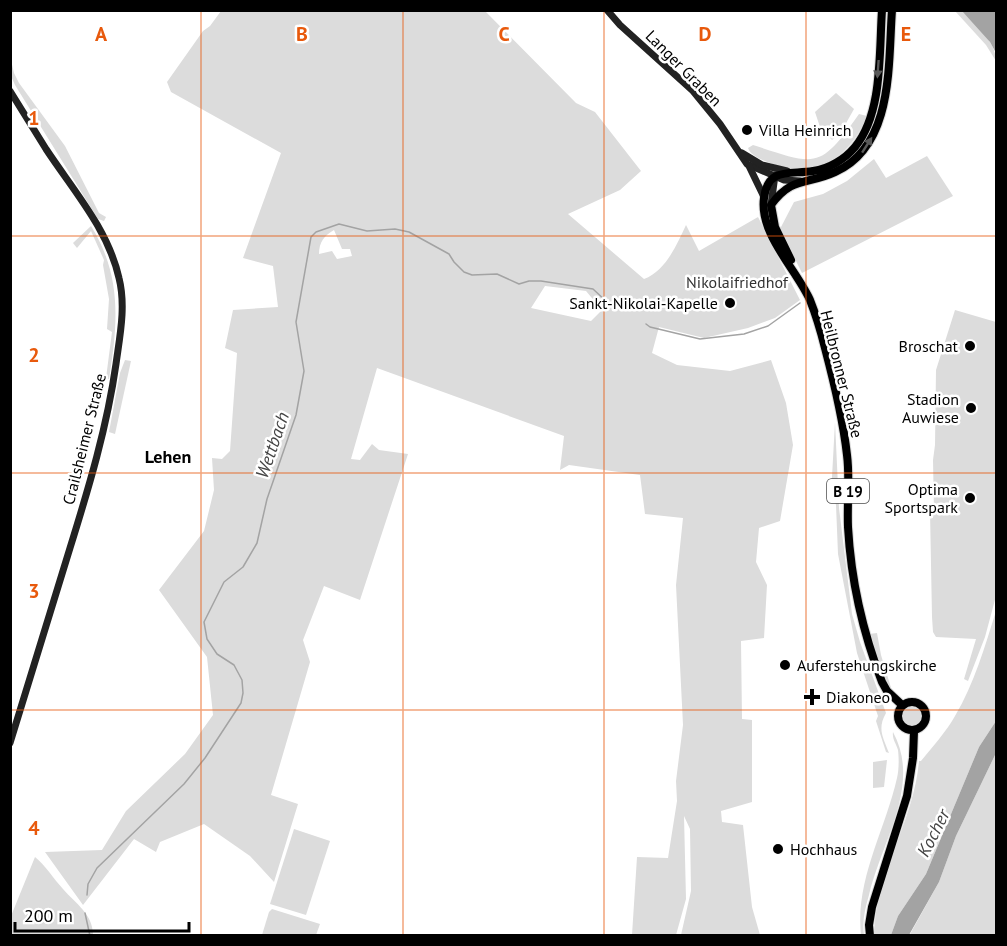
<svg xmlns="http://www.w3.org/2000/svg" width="1007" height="946" viewBox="0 0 1007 946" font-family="'PT Sans',sans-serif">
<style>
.green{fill:#dcdcdc;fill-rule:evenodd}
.water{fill:#a3a3a3}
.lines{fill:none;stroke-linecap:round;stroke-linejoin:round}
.stream{stroke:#a3a3a3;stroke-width:1.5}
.primary-casing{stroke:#dbdbdb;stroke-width:10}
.secondary{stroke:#222;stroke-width:7}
.primary{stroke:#000;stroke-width:8}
.oneway{fill:#595959}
.grid{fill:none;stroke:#e8590c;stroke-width:1.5;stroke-opacity:0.55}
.poi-dot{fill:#000;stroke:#fff;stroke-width:2}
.labels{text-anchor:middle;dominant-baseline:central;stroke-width:5;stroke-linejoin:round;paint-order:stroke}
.shield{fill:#fff;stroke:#4c4c4c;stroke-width:1.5}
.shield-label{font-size:15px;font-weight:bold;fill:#000}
.street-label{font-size:16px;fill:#000;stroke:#fff}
.poi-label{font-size:16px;fill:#000;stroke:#fff;text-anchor:start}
.park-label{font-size:16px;fill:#333;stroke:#fff}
.water-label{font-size:18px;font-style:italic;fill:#444;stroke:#fff}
.neighbourhood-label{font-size:18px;font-weight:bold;fill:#000;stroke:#fff}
.grid-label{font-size:20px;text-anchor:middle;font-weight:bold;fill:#e8590c;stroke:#fff;stroke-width:5;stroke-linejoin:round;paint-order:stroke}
</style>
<rect width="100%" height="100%" fill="#fff"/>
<g class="green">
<path d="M221,11H485L576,103L595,112L641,171L620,190L568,214L644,279C666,271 677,244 686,225L699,251L758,217L800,300L775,318L748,328L704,338L659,327L652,353L677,365L730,371L771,360L786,403L793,445L780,521L759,528L756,562L767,585L764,638L741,641L742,719L752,720V802L721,811L722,822L743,825L752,907L760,935H681L691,891L690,829L684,816L686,899L676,935H632L637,857L668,858L677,801L676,781L683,725L676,585L683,518L645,514L640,475L569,465L560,470L564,436L377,368L351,459L360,460L372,444L379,450L408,454L360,600L324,586L303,640L310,662L271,795L298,804L274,882L250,856L204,824L160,842L156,852L134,839L83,905L45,852L102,850L126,811L185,754L213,715L207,657L159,590L204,531L214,490L212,458L222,459L230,451L237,353L225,348L233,310L278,307L273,266L243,258L281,153L171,92L167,82L203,31L210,26ZM334,230L342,249H350L352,256L337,259L332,251L319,254C319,242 324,236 334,230ZM545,286L586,291L602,310L591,321L531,308Z"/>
<path d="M955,11H962C975,24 996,41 996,61L986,45Z"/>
<polygon points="10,56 14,73 19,83 65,146 99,213 106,217 104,221 98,219 15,85 11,76"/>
<polygon points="836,93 854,109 840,134 832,140 820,127 815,112"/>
<path d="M859,114L867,116C850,158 814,181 770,163C762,160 751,156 748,148L753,145C816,165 819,171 859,114Z"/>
<polygon points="927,156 953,196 802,273 780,229 794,202 823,194 847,181 874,159 886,178"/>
<path d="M91,226C122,276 118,323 109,379L106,378L112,332L107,329L109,299L103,265L104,260L91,231L77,248L73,243Z"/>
<polygon points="955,310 996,322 996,596 985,637 968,681 964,679 976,639 936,637 933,632 932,617 930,511 934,511 933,460 935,445 936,370"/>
<polygon points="125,360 131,361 115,434 109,432 120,373"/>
<path d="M835,422L839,508L852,614L860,642L886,713C877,729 883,737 889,753L886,752L876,721L878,716L857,653L838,554L836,505L833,494L832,477Z"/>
<path d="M996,611V721L979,747L926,874L898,916L891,935H874C875,875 914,821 919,761H921C933,746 946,732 955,716C974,684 985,646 996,611Z"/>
<polygon points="877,633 881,655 892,691 886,681 869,634"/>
<circle cx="911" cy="717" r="11"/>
<path d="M893,732C922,785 881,843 869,895C865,909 862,921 864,935H861C855,880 885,831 897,778C899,770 899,758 898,750C896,743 892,739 893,732Z"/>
<polygon points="996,753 996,935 909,936 939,882 956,836"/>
<polygon points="887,760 884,787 873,788 873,762"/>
<polygon points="294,829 330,841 306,915 270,904"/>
<path d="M35,857C46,866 53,878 63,889C76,904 93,914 93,935H11V916Z"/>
<polygon points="272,909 320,924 316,935 262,935 269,912"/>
</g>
<g class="water">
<polygon points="962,11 996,11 996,53 990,42"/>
<polygon points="996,721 996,753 956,836 939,882 909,935 891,935 898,916 926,874 979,747"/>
</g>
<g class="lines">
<g class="stream">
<polyline points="646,324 650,327 700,339 744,334 768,326 800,303"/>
<polyline points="87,895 88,884 97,868 184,784 205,758 241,703 243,693 242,680 234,665 217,654 207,639 204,622 224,582 243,567 257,543 267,499 296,415 304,371 296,322 311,237 316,232 339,224 367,231 395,229 409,232 449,254 454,262 464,272 472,275 497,274 519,284 529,281 541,281 593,289 607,302"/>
<polyline points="85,913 90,936"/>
</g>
<defs>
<g id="primary">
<path d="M882,10C879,52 883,113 855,147C845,159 829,169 813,171C791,175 768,166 764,198C759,234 796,269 810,300C816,315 821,332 825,348C834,382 843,419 847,455C850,478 847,503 848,527C851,580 863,633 882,682L887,691L902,705"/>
<path d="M791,260L775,227L771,205C792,176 807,185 835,172C894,146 888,64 892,10"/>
<circle cx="912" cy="716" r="14"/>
<polyline points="870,936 869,925 872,907 907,796 913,758 914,731"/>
</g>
</defs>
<use href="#primary" class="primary-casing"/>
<g class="secondary">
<polyline points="607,10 620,25 693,91 720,124 747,164 784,180 800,181"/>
<path d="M10,91C22,110 34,130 46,149C73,190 108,229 119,278C126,306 120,335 116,364C107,427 89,487 70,548C50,613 30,678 10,743"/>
<polyline points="742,153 762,165 787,171"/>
<polyline points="749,166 764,197"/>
<polyline points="771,205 775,175"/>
</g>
<use href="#primary" class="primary"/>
</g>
<defs><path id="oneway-solid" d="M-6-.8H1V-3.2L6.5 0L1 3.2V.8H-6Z" transform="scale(1.5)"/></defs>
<g class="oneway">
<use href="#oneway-solid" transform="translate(878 69) rotate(94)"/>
<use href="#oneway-solid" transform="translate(867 145) rotate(-57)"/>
</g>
<path class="grid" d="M201,10V936M403,10V936M604,10V936M806,10V936M10,236H996M10,473H996M10,710H996"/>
<g class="poi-dot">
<circle cx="747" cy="130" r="6"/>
<circle cx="730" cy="303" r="6"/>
<circle cx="970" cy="346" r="6"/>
<circle cx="971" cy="408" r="6"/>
<circle cx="970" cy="498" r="6"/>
<circle cx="785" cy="665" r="6"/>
<path d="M809 688h6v6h6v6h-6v6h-6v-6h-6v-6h6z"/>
<circle cx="778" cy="849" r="6"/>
</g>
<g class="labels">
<rect class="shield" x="827" y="479" width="42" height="24" rx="4.5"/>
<g class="shield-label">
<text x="848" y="491">B 19</text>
</g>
<g class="street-label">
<text transform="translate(684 68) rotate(45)">Langer Graben</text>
<text transform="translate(842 374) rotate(76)">Heilbronner Straße</text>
<text transform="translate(84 439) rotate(-76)">Crailsheimer Straße</text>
</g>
<g class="poi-label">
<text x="759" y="130">Villa Heinrich</text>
<text x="718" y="303" text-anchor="end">Sankt-Nikolai-Kapelle</text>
<text x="958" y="346" text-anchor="end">Broschat</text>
<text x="959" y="399" text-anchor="end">Stadion<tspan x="959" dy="18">Auwiese</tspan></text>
<text x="958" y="489" text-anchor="end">Optima<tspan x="958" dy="18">Sportspark</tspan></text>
<text x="797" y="665">Auferstehungskirche</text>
<text x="826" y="697">Diakoneo</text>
<text x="790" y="849">Hochhaus</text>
</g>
<g class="park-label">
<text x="737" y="282">Nikolaifriedhof</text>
</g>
<g class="water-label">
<text transform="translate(272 445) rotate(-71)">Wettbach</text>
<text transform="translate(933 833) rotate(-63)">Kocher</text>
</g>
<g class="neighbourhood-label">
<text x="168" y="456">Lehen</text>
</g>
</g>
<g class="grid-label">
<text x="101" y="41">A</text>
<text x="302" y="41">B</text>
<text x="504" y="41">C</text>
<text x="705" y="41">D</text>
<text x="906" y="41">E</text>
<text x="34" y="125">1</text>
<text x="34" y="362">2</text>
<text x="34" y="598">3</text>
<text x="34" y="835">4</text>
</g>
<rect width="1007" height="946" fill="none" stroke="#000000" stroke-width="24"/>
<path d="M15 922v9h174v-9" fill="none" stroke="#000000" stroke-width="3"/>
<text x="24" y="922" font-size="18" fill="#000000" stroke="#ffffff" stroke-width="4.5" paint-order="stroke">200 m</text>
</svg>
